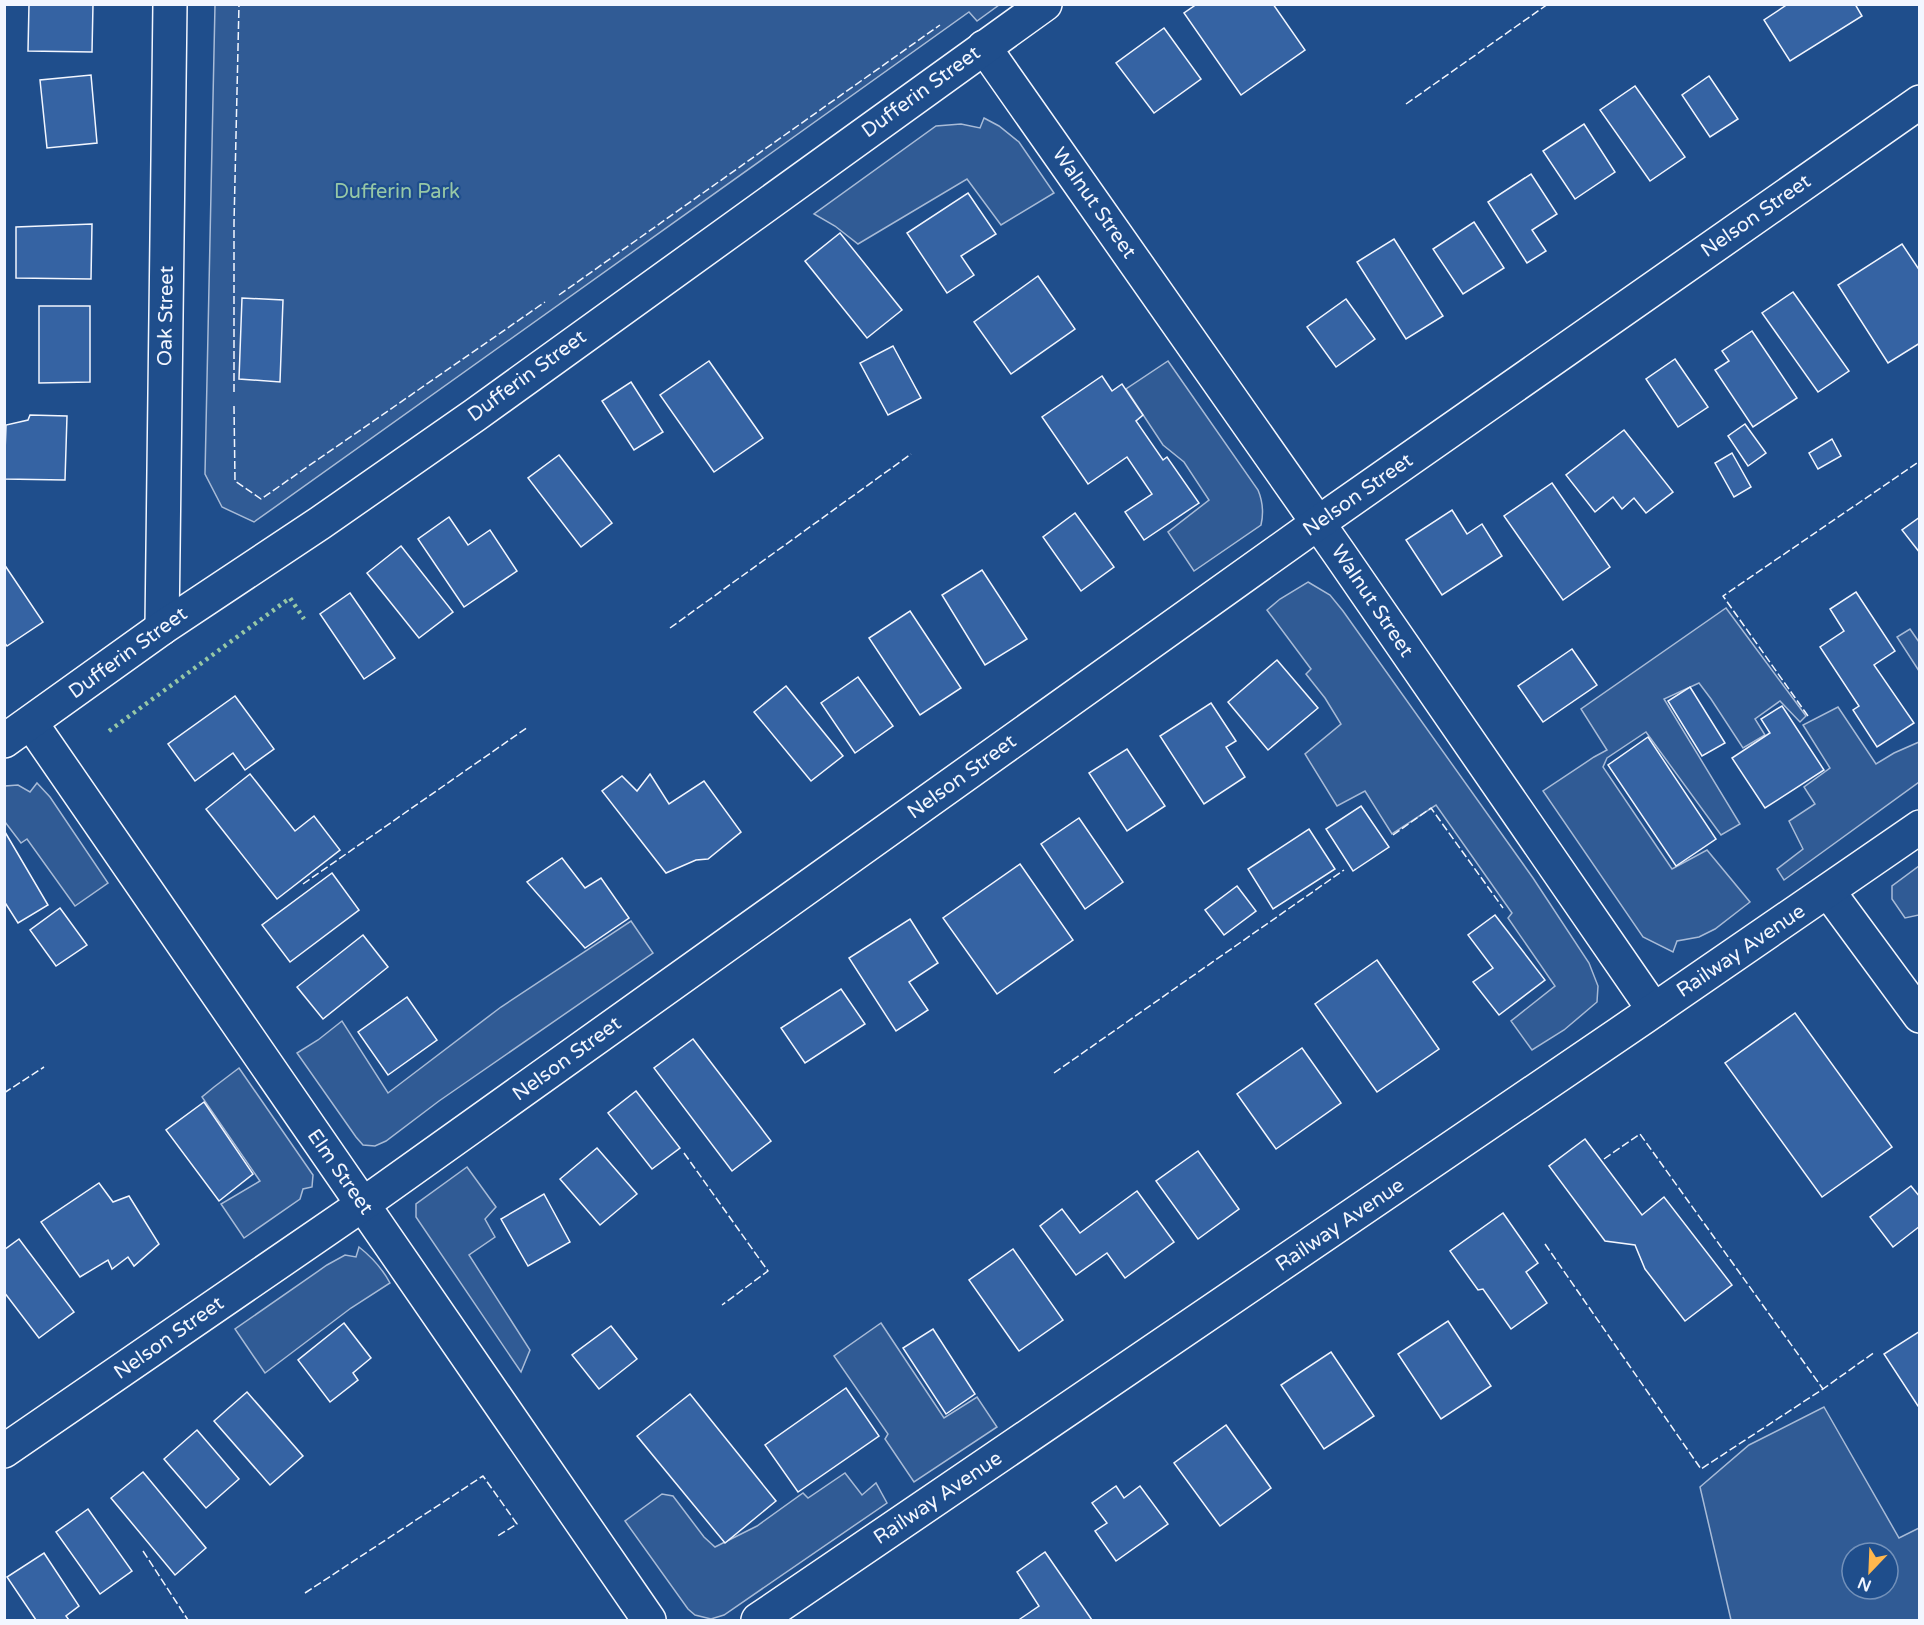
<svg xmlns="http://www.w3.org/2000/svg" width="1924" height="1625" viewBox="0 0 1924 1625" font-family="'Varela Round',sans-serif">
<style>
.green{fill:#305b95;stroke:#a8bbd7;stroke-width:1.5;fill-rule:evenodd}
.building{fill:#3563a3;stroke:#f2f6ff;stroke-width:1.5}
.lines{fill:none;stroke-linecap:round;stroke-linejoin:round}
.minor-casing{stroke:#f2f6ff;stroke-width:36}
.minor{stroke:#1f4e8c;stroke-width:33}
.hedge{stroke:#97c8a6;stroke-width:4.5;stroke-dasharray:3 4.5;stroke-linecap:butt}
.fence{stroke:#f2f6ff;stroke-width:1.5;stroke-dasharray:8 3;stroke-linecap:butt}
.labels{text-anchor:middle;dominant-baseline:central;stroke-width:4.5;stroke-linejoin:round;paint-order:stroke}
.street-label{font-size:20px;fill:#f2f6ff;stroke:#1f4e8c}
.park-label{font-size:20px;fill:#97c8a6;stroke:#1f4e8c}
</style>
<rect width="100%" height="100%" fill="#1f4e8c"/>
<g class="green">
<polygon points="215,5 999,5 977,21 969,12 254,522 222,507 205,474"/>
<polygon points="984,118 999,126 1019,142 1054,193 1001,225 967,179 858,244 835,226 814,214 936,126 961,124 980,128"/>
<path d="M1168,361L1258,490C1263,502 1264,512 1261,525L1194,571L1168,532L1209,500L1184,462L1163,445L1126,389Z"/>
<polygon points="1308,582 1330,595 1343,611 1533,878 1589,963 1598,986 1597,1002 1564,1030 1532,1050 1511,1021 1555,986 1508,918 1512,913 1436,805 1392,834 1365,791 1337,806 1305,754 1341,724 1325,698 1306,674 1311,669 1267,610 1280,599"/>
<polygon points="1726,608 1806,716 1800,722 1780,701 1755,719 1765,735 1743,748 1711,699 1699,683 1664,699 1740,824 1721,835 1646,732 1607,758 1603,767 1672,869 1707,850 1750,902 1715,929 1699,937 1677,941 1673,952 1643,937 1543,791 1594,757 1607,750 1581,709"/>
<polygon points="1910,629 1919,642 1919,671 1897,637"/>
<polygon points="1838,707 1876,764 1894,753 1919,742 1919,782 1784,880 1777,869 1803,849 1789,821 1815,804 1804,787 1830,768 1803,725"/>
<polygon points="37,783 50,797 108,883 75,906 27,839 21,843 5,822 5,786 18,785 30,792"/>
<polygon points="1919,866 1919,915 1905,918 1892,899 1892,886"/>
<polygon points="631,921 653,953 439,1101 386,1141 375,1146 363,1145 356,1137 297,1053 318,1040 342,1021 388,1093 501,1007"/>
<polygon points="239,1068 313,1175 312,1187 303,1189 300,1199 244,1238 221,1204 260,1181 202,1097 214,1087"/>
<polygon points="467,1167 496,1207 485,1219 495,1237 469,1255 530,1350 521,1372 416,1217 416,1204"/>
<path d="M359,1247C373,1258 382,1268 390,1283L351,1308L265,1373L235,1329L327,1265L345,1255L356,1257Z"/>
<polygon points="881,1323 944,1418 977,1397 997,1427 914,1482 885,1439 888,1434 834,1356"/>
<path d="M1824,1407L1899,1538L1919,1528V1620H1731L1700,1487L1749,1445ZM1852,1553H1888V1589H1852Z"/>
<polygon points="845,1473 862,1495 876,1483 887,1503 724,1615 711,1619 695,1615 688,1609 625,1521 662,1494 673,1496 704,1537 715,1547 757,1526 803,1493 808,1498"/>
</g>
<g class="building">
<polygon points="29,4 93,4 92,52 28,51"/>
<polygon points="1197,4 1273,4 1305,50 1241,95 1184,13"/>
<polygon points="1788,4 1855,4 1862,16 1790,61 1764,20"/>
<polygon points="1164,28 1201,79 1154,113 1116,63"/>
<polygon points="91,75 97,143 47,148 40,80"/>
<polygon points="1709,76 1738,119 1710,137 1682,95"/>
<polygon points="1635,86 1685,157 1650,181 1600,110"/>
<polygon points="1584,124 1615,172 1575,199 1543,151"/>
<polygon points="1531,174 1557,214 1532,230 1546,251 1527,263 1488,202"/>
<polygon points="968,193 996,234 961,256 974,275 947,293 907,233"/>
<polygon points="1474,222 1504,268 1463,294 1433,249"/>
<polygon points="92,224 91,279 16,278 16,227"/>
<polygon points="840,233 902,310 867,338 805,261"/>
<polygon points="1394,239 1443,316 1406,339 1357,262"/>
<polygon points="1902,244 1920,271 1920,343 1888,363 1838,285"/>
<polygon points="1038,276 1075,329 1011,374 974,322"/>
<polygon points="1793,292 1849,371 1818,392 1762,313"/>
<polygon points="242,298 283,300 280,382 239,379"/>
<polygon points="1346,299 1375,339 1336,367 1307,327"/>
<polygon points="39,306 90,306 90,382 39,383"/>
<polygon points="1752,331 1797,398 1753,427 1715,370 1729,361 1722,351"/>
<polygon points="893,346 921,398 888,415 860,363"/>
<polygon points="1675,359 1708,407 1678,427 1646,379"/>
<polygon points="709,361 763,438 714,472 660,395"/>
<polygon points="1102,376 1112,391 1122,384 1143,415 1136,421 1163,460 1167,457 1199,503 1144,540 1125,512 1152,494 1127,457 1088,484 1042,417"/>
<polygon points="631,382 663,432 634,450 602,401"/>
<polygon points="30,415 67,416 65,480 4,479 6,425 28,420"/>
<polygon points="1745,424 1766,453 1748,466 1728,436"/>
<polygon points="1624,430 1673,492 1646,513 1634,498 1622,509 1613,497 1595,512 1566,475"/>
<polygon points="1832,439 1841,456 1818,469 1809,453"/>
<polygon points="1732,453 1751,487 1734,497 1715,463"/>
<polygon points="559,455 612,523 581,547 528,478"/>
<polygon points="1552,483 1610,567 1563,600 1504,516"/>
<polygon points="1452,510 1467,534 1482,524 1502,556 1442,595 1406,540"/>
<polygon points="1075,513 1114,567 1081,591 1043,537"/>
<polygon points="449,517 468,545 490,530 517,571 464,607 418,539"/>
<polygon points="1920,517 1920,553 1902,530"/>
<polygon points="401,546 453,612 419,638 367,573"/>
<polygon points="4,564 43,622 7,646 4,642"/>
<polygon points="982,570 1027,639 985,665 942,595"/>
<polygon points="1856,592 1895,651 1874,665 1914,723 1877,747 1853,710 1859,706 1820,647 1844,631 1830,609"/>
<polygon points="350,593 395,658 364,679 320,614"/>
<polygon points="910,611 961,688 920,715 869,638"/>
<polygon points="1572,649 1597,685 1543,722 1518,686"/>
<polygon points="1277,660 1318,708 1268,750 1228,702"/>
<polygon points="858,677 893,726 855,753 821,703"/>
<polygon points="786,686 843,756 811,781 754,712"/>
<polygon points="1690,687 1725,743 1702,756 1668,701"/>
<polygon points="235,696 274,749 245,770 233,753 195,781 168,744"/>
<polygon points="1211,703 1236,741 1226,747 1245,777 1204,804 1160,736"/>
<polygon points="1782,706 1824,770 1765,808 1732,758 1770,733 1761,719"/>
<polygon points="1648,737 1716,839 1676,866 1608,765"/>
<polygon points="1127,749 1165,806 1127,831 1089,773"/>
<polygon points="250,774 295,831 314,816 340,850 277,899 206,809"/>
<polygon points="650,774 669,804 704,781 741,832 708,859 696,860 666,873 602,791 622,776 637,791"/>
<polygon points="1361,806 1389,847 1353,871 1326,829"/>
<polygon points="1079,818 1123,882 1085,909 1041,844"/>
<polygon points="1309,829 1335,869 1273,909 1248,869"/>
<polygon points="5,832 48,905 18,923 4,901"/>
<polygon points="562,858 585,888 601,878 629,918 585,948 527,882"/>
<polygon points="1020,864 1073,940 997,994 943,918"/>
<polygon points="332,873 359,910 290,962 262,925"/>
<polygon points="1237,886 1256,911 1224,935 1205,910"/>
<polygon points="60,908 87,945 56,966 30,930"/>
<polygon points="1495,915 1545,980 1499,1015 1473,982 1493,968 1468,935"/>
<polygon points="910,919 938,963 909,982 928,1010 896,1031 849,958"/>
<polygon points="363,935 388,967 323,1019 297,987"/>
<polygon points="1377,960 1439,1049 1377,1092 1315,1004"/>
<polygon points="841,989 865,1024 805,1063 781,1028"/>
<polygon points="407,997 437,1040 388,1075 358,1032"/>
<polygon points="1795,1013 1892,1147 1822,1197 1725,1063"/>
<polygon points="693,1039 771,1141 732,1171 654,1068"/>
<polygon points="1302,1048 1341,1103 1276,1149 1237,1094"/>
<polygon points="636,1091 680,1148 652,1169 608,1113"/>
<polygon points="204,1102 253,1174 219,1201 166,1130"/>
<polygon points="1585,1139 1642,1215 1664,1197 1732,1285 1685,1321 1645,1269 1635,1245 1605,1241 1549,1166"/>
<polygon points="597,1148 637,1194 600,1225 560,1179"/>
<polygon points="1198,1151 1239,1209 1198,1239 1156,1181"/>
<polygon points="99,1183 113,1202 129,1196 159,1244 134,1266 128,1257 112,1269 108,1260 80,1277 41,1222"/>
<polygon points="1911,1186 1920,1197 1920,1226 1893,1247 1870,1217"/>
<polygon points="1137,1191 1174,1242 1125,1278 1107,1253 1076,1275 1040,1226 1062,1209 1080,1233"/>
<polygon points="544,1194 570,1242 528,1266 501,1219"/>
<polygon points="1503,1213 1538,1263 1526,1272 1547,1303 1511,1329 1483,1289 1478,1290 1450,1251"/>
<polygon points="19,1239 74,1312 39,1338 4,1292 4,1250"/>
<polygon points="1013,1249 1063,1320 1019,1351 969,1280"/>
<polygon points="1448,1321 1491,1386 1441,1419 1398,1354"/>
<polygon points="344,1323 371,1358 353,1373 358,1380 330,1402 298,1360"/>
<polygon points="611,1326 637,1359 599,1389 572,1355"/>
<polygon points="933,1329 975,1394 946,1414 903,1348"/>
<polygon points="1920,1331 1920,1406 1918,1406 1884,1354"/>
<polygon points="1331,1352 1374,1416 1324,1449 1281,1385"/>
<polygon points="846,1388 879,1436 798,1492 765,1445"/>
<polygon points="247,1392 303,1456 270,1485 214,1421"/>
<polygon points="690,1394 776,1501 725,1543 637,1436"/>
<polygon points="1226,1425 1271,1488 1220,1526 1174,1463"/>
<polygon points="197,1430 239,1479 206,1508 164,1459"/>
<polygon points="143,1472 206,1548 175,1575 111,1498"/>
<polygon points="1116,1486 1124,1498 1140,1486 1168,1524 1116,1561 1095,1531 1107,1523 1092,1503"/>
<polygon points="88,1509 132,1571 100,1594 56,1532"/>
<polygon points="1045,1552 1092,1620 1021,1620 1020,1619 1039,1606 1017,1572"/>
<polygon points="44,1553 79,1606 66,1616 69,1620 36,1620 7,1577"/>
</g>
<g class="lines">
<defs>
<g id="minor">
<polyline points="984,47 1339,553 1654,1010"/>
<polyline points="162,628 170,4"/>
<polyline points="31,723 649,1620"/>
<polyline points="4,741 162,628 320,523 475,415 1045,4"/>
<polyline points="1828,891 1920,1016"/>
<polyline points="4,1451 362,1205 1318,523 1920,102"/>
<polyline points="758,1620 1644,1017 1920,827"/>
</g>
</defs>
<use href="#minor" class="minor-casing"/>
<use href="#minor" class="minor"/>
<polyline class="hedge" points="109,731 290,598 304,619"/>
<g class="fence">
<polyline points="1406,104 1548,4"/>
<polyline points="559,295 940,25"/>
<polyline points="234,392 234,223 239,4"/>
<polyline points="234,406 235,481 261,499 545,302"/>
<polyline points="670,628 911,454"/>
<polyline points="1808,716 1723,596 1920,461"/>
<polyline points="1393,835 1431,808 1503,908"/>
<polyline points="303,884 528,727"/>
<polyline points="1054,1073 1344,870"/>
<polyline points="4,1093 44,1067"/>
<polyline points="684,1153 768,1271 722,1305"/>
<polyline points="1604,1159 1640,1134 1823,1389"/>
<polyline points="1545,1244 1701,1469 1823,1389 1875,1352"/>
<polyline points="143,1551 188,1620"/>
<polyline points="305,1593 483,1476 517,1524 496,1537"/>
</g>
</g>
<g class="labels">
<g class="street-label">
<text transform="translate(921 92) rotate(-36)">Dufferin Street</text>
<text transform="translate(1094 203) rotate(55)">Walnut Street</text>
<text transform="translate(1756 216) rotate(-35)">Nelson Street</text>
<text transform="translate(166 316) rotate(-89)">Oak Street</text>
<text transform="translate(527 376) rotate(-36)">Dufferin Street</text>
<text transform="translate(1358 495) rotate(-35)">Nelson Street</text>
<text transform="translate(1372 601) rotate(56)">Walnut Street</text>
<text transform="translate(128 653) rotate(-36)">Dufferin Street</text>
<text transform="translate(962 777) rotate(-36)">Nelson Street</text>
<text transform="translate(1741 951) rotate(-34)">Railway Avenue</text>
<text transform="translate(567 1059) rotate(-36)">Nelson Street</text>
<text transform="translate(340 1172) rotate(55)">Elm Street</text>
<text transform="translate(1340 1225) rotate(-34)">Railway Avenue</text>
<text transform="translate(169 1338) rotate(-35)">Nelson Street</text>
<text transform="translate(938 1498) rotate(-34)">Railway Avenue</text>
</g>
<g class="park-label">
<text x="397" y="192">Dufferin Park</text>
</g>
</g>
<rect width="1924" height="1625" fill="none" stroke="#f2f6ff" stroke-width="12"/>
<g transform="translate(1870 1571) rotate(203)"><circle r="28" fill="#1f4e8c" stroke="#7391ba" stroke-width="1.5"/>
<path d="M0-4.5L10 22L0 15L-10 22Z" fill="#ffb74d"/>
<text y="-9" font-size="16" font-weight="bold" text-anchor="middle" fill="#f2f6ff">N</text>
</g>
</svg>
